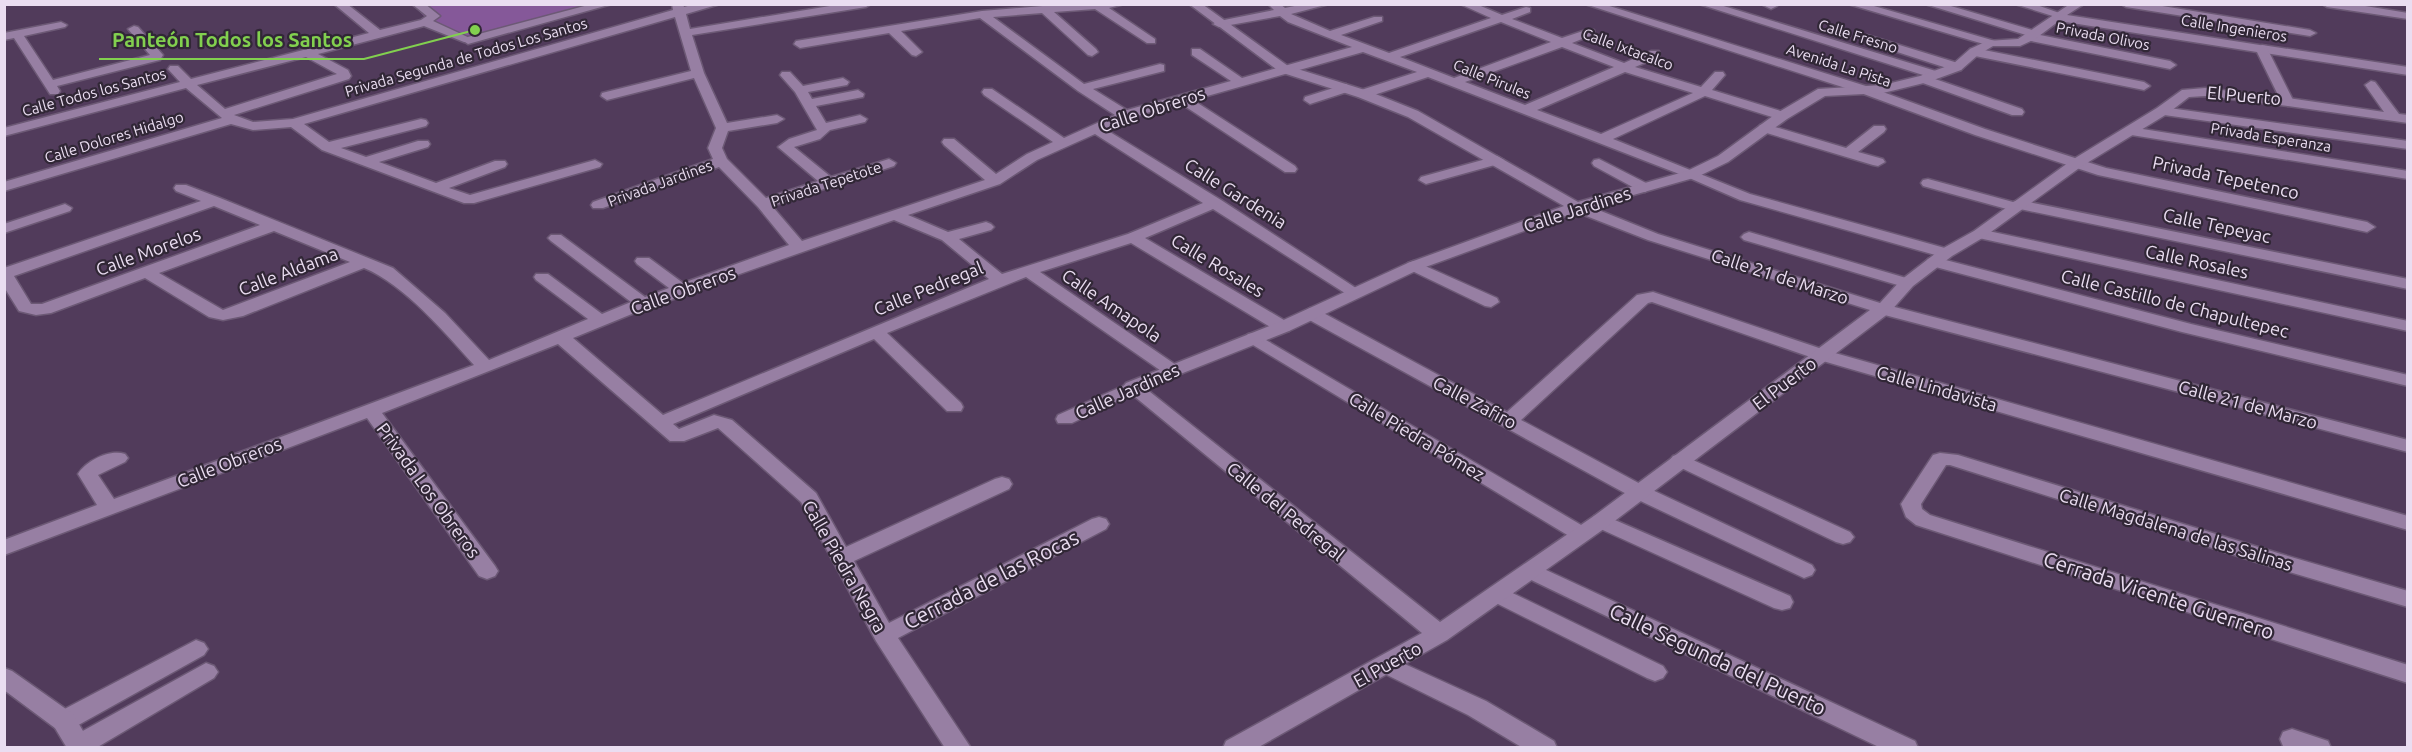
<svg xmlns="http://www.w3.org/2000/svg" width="2412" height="752" viewBox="0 0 2412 752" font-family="Ubuntu,sans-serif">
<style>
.green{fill:#855899}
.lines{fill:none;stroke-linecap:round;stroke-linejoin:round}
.street-casing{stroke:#6c5975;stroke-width:3}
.secondary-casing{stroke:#6c5975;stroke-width:3}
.street{fill:#977fa3;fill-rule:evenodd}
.secondary{fill:#977fa3;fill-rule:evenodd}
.labels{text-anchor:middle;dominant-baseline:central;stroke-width:4.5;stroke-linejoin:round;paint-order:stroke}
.far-street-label{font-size:15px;fill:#eaddf1;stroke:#312736}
.street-label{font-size:18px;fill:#eaddf1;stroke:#312736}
.near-street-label{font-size:21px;fill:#eaddf1;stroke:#312736}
.leader{fill:none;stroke:#82d04f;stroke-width:2}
.callout-dot{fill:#82d04f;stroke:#312736;stroke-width:2}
.callout-label{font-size:20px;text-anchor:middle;font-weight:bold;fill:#82d04f;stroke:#312736;stroke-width:4.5;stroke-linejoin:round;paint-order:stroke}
</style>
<rect width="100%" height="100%" fill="#513b5b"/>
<polygon class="green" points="413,5 603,5 468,40 425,22 425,17"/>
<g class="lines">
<defs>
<g id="street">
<path d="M334,4H347L380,30L421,20L427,16L412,4H425L440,16L433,21L474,40L472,42H464L424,26L318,54L348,70L351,76L349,79L234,115L253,122L293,119L673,10L672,4H683L684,7L695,4H720L686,14L690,29L842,4H871L866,7L692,35L704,73L727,123L777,115L784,119L777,123L728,131L722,148L727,159L766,198L818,181L778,147L789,139L817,130L795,92L780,75L782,72H790L803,86L843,78L849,82L847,85L808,92L812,99L858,90L864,94L863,97L816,106L826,123L860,115L867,119L865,122L830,130L820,139L794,147L831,177L889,159L896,163L894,166L772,206L802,241L985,180L944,145L942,142L944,139H954L996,174L1027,154L1053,142L984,95L982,92L984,89H992L1064,138L1115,115L1078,91L980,18L901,31L922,52L916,56L912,55L889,33L800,48L794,44L796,41L982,11L1066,4H1124L1109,8L1155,39V43H1147L1095,9L1054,12L1096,49L1098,52L1092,56L1088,55L1042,13L993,17L1084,84L1160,64L1164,65V71L1093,89L1127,110L1231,81L1192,55V49H1200L1242,78L1352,47L1288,22L1280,16L1219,27L1213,24L1219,21L1274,10L1268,4H1280L1285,8L1304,4H1329L1291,14L1330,31L1374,17H1382V21L1341,35L1389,53L1491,18L1460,4H1476L1502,15L1526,7L1530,8V12L1512,19L1562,38L1586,30H1594V34L1572,43L1624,63L1651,51H1659V57L1635,67L1701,87L1715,72H1723L1725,75L1712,90L1787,113L1789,116L1782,120L1705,96L1613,139L1750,194L1952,250L1954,253L1946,258L1740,200L1687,177L1428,77L1368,97H1358L1357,94L1358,91L1417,72L1363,52L1193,100L1295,166L1297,169L1295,172H1285L1180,103L1130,118L1105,129L1221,200L1362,292L1360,295H1348L1213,209L1145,238L1289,323L1292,327L1289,331H1277L1131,243L1040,272L1179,367L1182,371L1179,375H1167L1026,277L887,333L961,403L963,407L961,411H947L874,339L673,424L679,429L714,415L732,420L816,493L846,547L995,479L1002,477L1009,479L1012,484L1009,489L854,561L889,623L1092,519L1099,517L1106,519L1109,524L1106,529L898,638L971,748H945L876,641L801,502L718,428L684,441H670L558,344L382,413L495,566L498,571L495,576L487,579L479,576L367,418L4,555V540L97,505L78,474C86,461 109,449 125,454L128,458L125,462L98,475L114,499L474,365C445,333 404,284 364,268L243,316L223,320L209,317L145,278L51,313L36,315L19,311L4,287V268L201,201L176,191L174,188L176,185H186L220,198L393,268L445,313L489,360L588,319L536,280L534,277L536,274H548L602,314L631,302L551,241L548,238L551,235H561L645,297L669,288L637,264L635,261L637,258H649L683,283L789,245L758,207L719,167L603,208H593L591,205L593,202L713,159L708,148L716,128L694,78L607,100L601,96L602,93L691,71L675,17L304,124L329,142L421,119L426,120L428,123L426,126L341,148L366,157L418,141H428L430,144L428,147L379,162L436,183L495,161H505L507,164L505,167L449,188L470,195L595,160L602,164L600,167L474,203H464L322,150L291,127L253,130L231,124L4,191V182L222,118L186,88L4,136V128L180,82L168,69L170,66H178L191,79L369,33ZM1501,22L1551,42L1454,78L1400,57ZM1562,47L1614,67L1525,105L1465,82ZM306,57L337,74L225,109L197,85ZM1625,72L1693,93L1601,134L1537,110ZM1095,134L1203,203L1128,234L1002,274L959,239L991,230L994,227L991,224L986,222L948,232L908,215L1000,184L1037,160ZM214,206L260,225L42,304H31L14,276ZM894,220L942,240L989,279L663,415L573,338L649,307L689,294L691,291ZM274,231L350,262L223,310L159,273Z"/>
<polygon points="1585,4 1603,4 1869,87 1985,129 2106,168 2367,222 2375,227 2367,232 2098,175 1975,135 1861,93"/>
<polygon points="1699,4 1717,4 1939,72 1941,75 1935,79 2022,109 2024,112 2022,115 2012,115 1920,82 1918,79 1923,75"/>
<polygon points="1761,4 1776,4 1777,6 1771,9"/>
<polygon points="1848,4 1867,4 1995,41 1997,43 1995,45 1987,45"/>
<polygon points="1925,4 1944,4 2039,32 2040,35 2170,61 2176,65 2170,69 2031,41 2027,39 2026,35"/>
<polygon points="2015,4 2034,4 2065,15 2059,18"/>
<polygon points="2121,4 2150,4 2310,30 2316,33 2310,36 2126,7"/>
<polygon points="2322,4 2353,4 2408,13 2408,19 2327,7"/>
<polygon points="61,22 67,25 65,27 24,36 53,80 150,55 128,29 134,26 138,27 163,55 160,60 57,86 60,91 58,94 50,94 14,38 4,40 4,33"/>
<polygon points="1867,35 1961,64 1963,67 1961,70 1953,70 1863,41 1863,37"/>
<polygon points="2262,45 2408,67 2408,75 2258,52 2256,49"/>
<polygon points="1974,48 2144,82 2150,86 2144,90 1970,55 1970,49"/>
<polygon points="2371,81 2375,82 2399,114 2408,115 2408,123 2288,106 2282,102 2288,98 2384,112 2365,85"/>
<polygon points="1346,84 1352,88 1350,91 1310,104 1304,100 1305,97"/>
<polygon points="2162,107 2408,141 2408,149 2157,114 2155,111"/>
<polygon points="1765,124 1846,148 1874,126 1884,126 1886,129 1884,132 1858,152 1883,159 1885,162 1878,166 1873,165 1760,131 1758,128 1760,125"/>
<polygon points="2130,127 2408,171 2408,179 2125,134 2123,131"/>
<polygon points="1497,156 1504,160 1502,163 1426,184 1419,180 1421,177"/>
<polygon points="1599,159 1650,185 1652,188 1645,192 1640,191 1594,166 1592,163 1594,160"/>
<polygon points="1928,179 2013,202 2019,200 2408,279 2408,289 2020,209 2014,211 1923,186 1921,183 1923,180"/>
<polygon points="65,204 72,208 70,211 4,233 4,224"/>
<polygon points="1979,229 2408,321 2408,331 1974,237 1971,234"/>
<polygon points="1749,232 1913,280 1915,283 1907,288 1901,286 1744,240 1741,237 1744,234"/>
<polygon points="1934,257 2191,324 2408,375 2408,386 2182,332 1928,265 1926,262 1928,259"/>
<polygon points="1414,261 1497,298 1499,302 1491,307 1485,306 1408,269 1406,266 1408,263"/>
<polygon points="1653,292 1828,351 2408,516 2408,530 1816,359 1652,302 1648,303 1521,420 1646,487 1812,565 1815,570 1812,575 1804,578 1632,497 1304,317 1302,313 1310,308 1316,309 1507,412 1637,295"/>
<polygon points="1883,304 2408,440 2408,452 1877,313 1875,309"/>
<polygon points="1254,333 1588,529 1591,534 1588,539 1581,541 1574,539 1248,342 1245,338 1248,334"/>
<polygon points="1132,382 1138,383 1141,387 1138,391 1072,423 1058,423 1056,419 1058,415"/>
<polygon points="1940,453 1958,455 2281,554 2408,591 2408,607 2266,565 1950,465 1946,465 1921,504 1922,509 1930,515 2408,665 2408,683 1916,525 1906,517 1901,504 1933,455"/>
<polygon points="1680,454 1850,532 1854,537 1850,542 1843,544 1836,542 1673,464 1670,460 1673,456"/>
<polygon points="1601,514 1790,596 1793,602 1790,608 1782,610 1774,608 1594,526 1591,521 1594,516"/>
<polygon points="1531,563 1915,741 1918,748 1881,748 1523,576 1520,571 1523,566"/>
<polygon points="1498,586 1663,666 1667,672 1663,678 1655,681 1647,678 1490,600 1487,594 1490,588"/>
<polygon points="196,640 204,643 208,649 204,655 73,728 64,731 55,728 52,721 55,714"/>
<polygon points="1387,656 1486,701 1554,741 1557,748 1523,748 1468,715 1379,671 1375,665 1379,659"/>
<polygon points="206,663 214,666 218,672 214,678 96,748 68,748 67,745 70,738"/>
<polygon points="2292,729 2328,741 2331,748 2283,746 2280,739 2283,732"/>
</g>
<g id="secondary">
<polygon points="592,4 612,4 468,44 462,40 464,38"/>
<path d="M1189,4H1202L1288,66L1368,91L1418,111L1578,202L1687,171L1718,156L1777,113L1818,89L1883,85L1920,76L1953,64L1970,49L1987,41L2018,39L2070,4H2084L2067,15L2266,46L2294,102L2288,106L2205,96L2189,97L2167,114L2082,166L1984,237L1952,256L1913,286L1889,313L1608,526L1447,640L1257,748H1223L1226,741L1422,633L1123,387L1126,383L1277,323L1408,263L1564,206L1408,117L1358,97L1280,72ZM2059,21L2257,52L2279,97L2205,88L2182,90L2157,108L2072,160L1974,231L1940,250L1901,280L1880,303L1658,234L1591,207L1697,177L1728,162L1787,119L1825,96L1883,93L1928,82L1961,70L1978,55L1993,46H2020L2035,39ZM1576,212L1648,240L1870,310L1594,516L1440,622L1145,388L1289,331L1420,269Z"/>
<polygon points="4,668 12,671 73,714 93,748 67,748 55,728 4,690"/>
</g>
</defs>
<use href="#street" class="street-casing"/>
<use href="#secondary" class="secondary-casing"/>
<use href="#street" class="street"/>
<use href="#secondary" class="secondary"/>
</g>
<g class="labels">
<g class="far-street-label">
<text transform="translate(2234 28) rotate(9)">Calle Ingenieros</text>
<text transform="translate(1858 36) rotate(17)">Calle Fresno</text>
<text transform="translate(2103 36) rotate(11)">Privada Olivos</text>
<text transform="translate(1628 49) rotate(20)">Calle Ixtacalco</text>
<text transform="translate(466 57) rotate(-16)">Privada Segunda de Todos Los Santos</text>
<text transform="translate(1839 65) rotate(18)">Avenida La Pista</text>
<text transform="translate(1492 79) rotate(22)">Calle Pirules</text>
<text transform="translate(94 92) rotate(-15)">Calle Todos los Santos</text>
<text transform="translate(114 137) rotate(-17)">Calle Dolores Hidalgo</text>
<text transform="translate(2271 137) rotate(9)">Privada Esperanza</text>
<text transform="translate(660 183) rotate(-20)">Privada Jardines</text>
<text transform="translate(826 184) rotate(-18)">Privada Tepetote</text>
</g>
<g class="street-label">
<text transform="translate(2244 95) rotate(5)">El Puerto</text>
<text transform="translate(1152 109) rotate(-18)">Calle Obreros</text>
<text transform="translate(2226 177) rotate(12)">Privada Tepetenco</text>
<text transform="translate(1236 193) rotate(32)">Calle Gardenia</text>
<text transform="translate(1577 209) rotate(-18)">Calle Jardines</text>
<text transform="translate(2217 225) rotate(12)">Calle Tepeyac</text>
<text transform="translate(148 251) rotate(-20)">Calle Morelos</text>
<text transform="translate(2197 261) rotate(12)">Calle Rosales</text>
<text transform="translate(1218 265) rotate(31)">Calle Rosales</text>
<text transform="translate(288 271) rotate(-21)">Calle Aldama</text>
<text transform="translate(1780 276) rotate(18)">Calle 21 de Marzo</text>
<text transform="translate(928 288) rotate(-22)">Calle Pedregal</text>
<text transform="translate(683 290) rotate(-20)">Calle Obreros</text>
<text transform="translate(2175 303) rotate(14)">Calle Castillo de Chapultepec</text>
<text transform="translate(1112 305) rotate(34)">Calle Amapola</text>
<text transform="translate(1784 383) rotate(-37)">El Puerto</text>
<text transform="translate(1937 388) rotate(16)">Calle Lindavista</text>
<text transform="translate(1127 391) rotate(-24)">Calle Jardines</text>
<text transform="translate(1475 402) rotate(28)">Calle Zafiro</text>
<text transform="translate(2248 404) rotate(15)">Calle 21 de Marzo</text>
<text transform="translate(1417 436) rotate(31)">Calle Piedra Pómez</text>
<text transform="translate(229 462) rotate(-21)">Calle Obreros</text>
<text transform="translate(429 490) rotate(54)">Privada Los Obreros</text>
<text transform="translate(1286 511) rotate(39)">Calle del Pedregal</text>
<text transform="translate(2176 529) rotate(17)">Calle Magdalena de las Salinas</text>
<text transform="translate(845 566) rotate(60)">Calle Piedra Negra</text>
<text transform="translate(1387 664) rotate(-29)">El Puerto</text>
</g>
<g class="near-street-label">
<text transform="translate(991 579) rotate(-27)">Cerrada de las Rocas</text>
<text transform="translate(2159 595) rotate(18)">Cerrada Vicente Guerrero</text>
<text transform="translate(1718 659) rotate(25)">Calle Segunda del Puerto</text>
</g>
</g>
<path class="leader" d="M475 30L364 59H99"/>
<circle class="callout-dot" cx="475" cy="30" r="6"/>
<g class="callout-label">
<text x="232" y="47">Panteón Todos los Santos</text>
</g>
<rect width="2412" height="752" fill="none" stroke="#eaddf1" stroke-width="12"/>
</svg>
